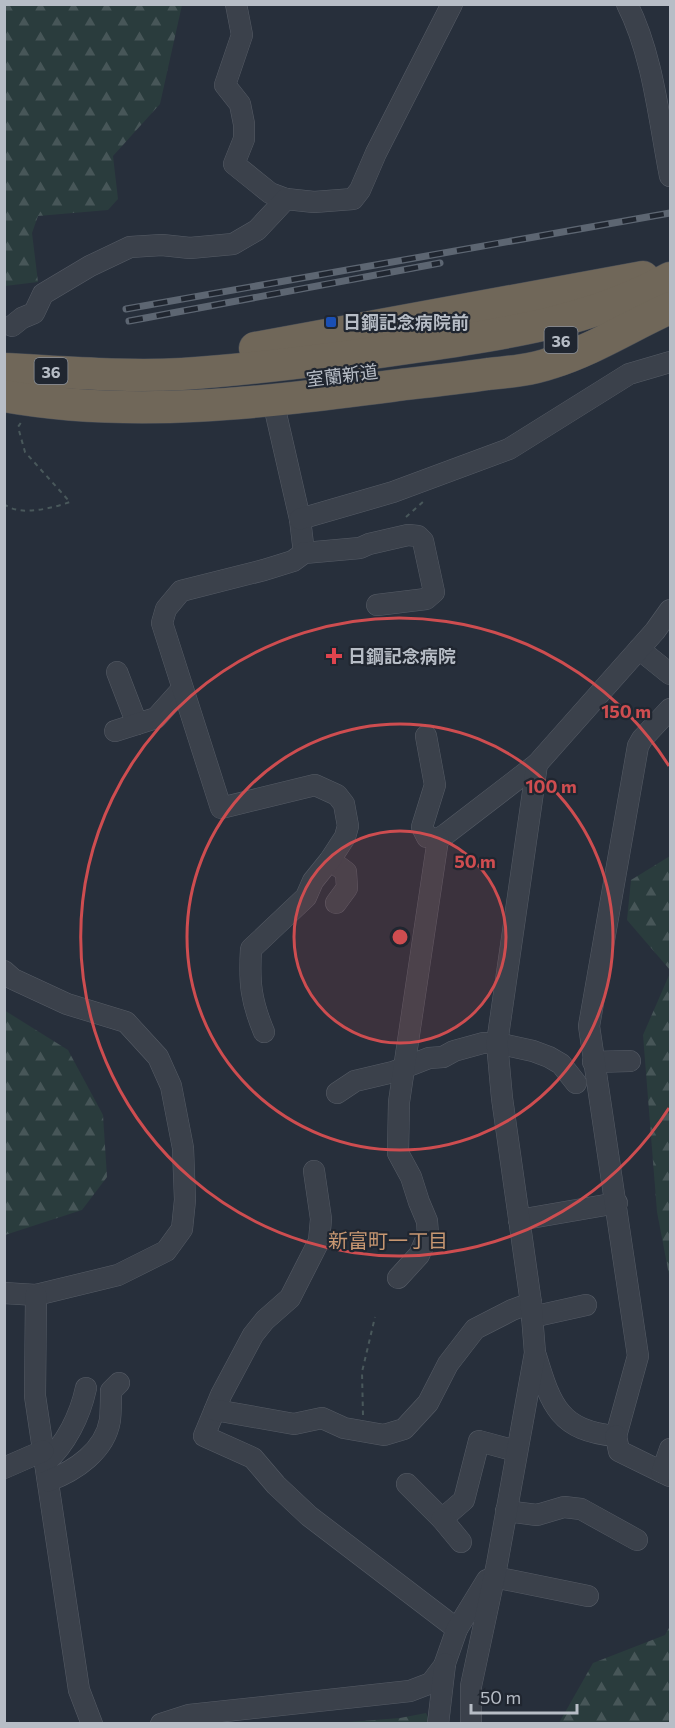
<svg xmlns="http://www.w3.org/2000/svg" width="675" height="1728" viewBox="0 0 675 1728" font-family="Commissioner,'Noto Sans JP',sans-serif">
<style>
.forest{fill:url(#forest-firs)}
.lines{fill:none;stroke-linecap:round;stroke-linejoin:round}
.minor-casing{stroke:#565c66;stroke-width:22}
.highway-casing{stroke:#464c56;stroke-width:33}
.path{stroke:#49585b;stroke-width:2;stroke-dasharray:4.5 4.5;stroke-linecap:butt}
.minor{stroke:#3b414b;stroke-width:21}
.highway{stroke:#706759;stroke-width:32}
.rail-casing{stroke:#5d6672;stroke-width:7}
.rail{stroke:#202630;stroke-width:4.5;stroke-dasharray:14;stroke-linecap:butt}
.ring{fill:none;stroke:#ce4d50;stroke-width:3}
.transit-dot{fill:#1a4fb4;stroke:#202630;stroke-width:2}
.health-dot{fill:#e0444e;stroke:#202630;stroke-width:2}
.labels{text-anchor:middle;dominant-baseline:central;stroke-width:4.5;stroke-linejoin:round;paint-order:stroke}
.shield{fill:#202630;stroke:#8a9099;stroke-width:1.5}
.shield-label{font-size:16px;font-weight:bold;fill:#b7bdc6}
.poi-label{font-size:18px;font-weight:bold;fill:#b7bdc6;stroke:#202630;text-anchor:start}
.street-label{font-size:18px;fill:#b7bdc6;stroke:#202630}
.neighbourhood-label{font-size:20px;fill:#c79771;stroke:#202630}
.centre{fill:#ce4d50;stroke:#202630;stroke-width:3}
.ring-label{font-size:18px;text-anchor:middle;font-weight:bold;fill:#ce4d50;stroke:#202630;stroke-width:4.5;stroke-linejoin:round;paint-order:stroke}
</style>
<defs>
<pattern id="forest-firs" width="22" height="20" patternUnits="userSpaceOnUse" patternTransform="scale(1.5)"><rect width="22" height="20" fill="#2a3c3d"/><path d="M5 1l3.5 6h-7zM16 11l3.5 6h-7z" fill="#475658"/></pattern>
</defs>
<rect width="100%" height="100%" fill="#272f3b"/>
<g class="forest">
<polygon points="4,5 182,5 160,104 113,156 118,199 108,210 38,216 32,233 38,282 5,286"/>
<polygon points="670,856 670,970 627,920 631,880"/>
<polygon points="670,973 670,1280 657,1212 643,1035"/>
<polygon points="4,1010 68,1050 103,1115 107,1177 82,1210 5,1235"/>
<polygon points="670,1626 670,1723 559,1723 593,1663 665,1635"/>
<polygon points="426,1713 431,1723 322,1724 400,1718"/>
</g>
<g class="lines">
<defs>
<g id="minor">
<polyline points="236,4 242,35 225,85 240,104 244,124 244,139 234,164 270,193 286,199"/>
<path d="M627,4C653,55 659,120 670,176"/>
<polyline points="12,326 22,318 34,313 43,294 90,266 130,247 162,245 190,248 233,244 257,230 286,199 314,202 353,199 360,190 376,153 452,4"/>
<polyline points="273,401 300,519 304,553"/>
<polyline points="300,519 393,492 509,449 629,374 670,362"/>
<polyline points="639,649 670,674"/>
<polyline points="117,672 137,724"/>
<polyline points="115,731 156,718 182,689"/>
<polyline points="426,736 435,785 422,827 427,837 438,839 446,834 537,764"/>
<polyline points="330,860 346,872 347,888 336,903"/>
<polyline points="4,971 13,979 67,1004 126,1022 158,1057 171,1086 183,1148 185,1200 182,1229 166,1251 118,1275 36,1295 4,1293"/>
<path d="M264,1032C251,1001 249,983 251,949L306,897L313,881L330,860L345,837L348,826L344,804L337,795L315,785L221,808L162,623L166,609L181,591L264,570L293,561L304,553L360,548L369,544L408,535L418,536L423,541L434,592L426,599L377,605"/>
<polyline points="593,1062 630,1061"/>
<polyline points="337,1093 355,1081 393,1072 429,1058 443,1057 454,1051 483,1043 497,1043 533,1051 549,1057 561,1064 576,1083"/>
<polyline points="314,1171 321,1219 319,1241 290,1298 265,1320 253,1335 221,1395 204,1436 253,1458 276,1485 309,1516 457,1629"/>
<polyline points="519,1220 617,1203"/>
<polyline points="398,1278 419,1255 428,1235 427,1221 419,1202 411,1177 398,1153 399,1102 438,839"/>
<polyline points="36,1295 35,1396 79,1690 92,1724"/>
<polyline points="532,1317 586,1305"/>
<path d="M536,1356C551,1406 560,1431 616,1436L638,1356L589,1026L638,746L642,739L670,709"/>
<polyline points="215,1410 294,1424 322,1418 344,1428 384,1435 404,1429 428,1403 448,1364 475,1329 512,1310 531,1303"/>
<polyline points="616,1436 619,1451 670,1476"/>
<path d="M45,1463C66,1444 80,1416 86,1388"/>
<polyline points="4,1468 43,1451"/>
<polyline points="662,1472 670,1449"/>
<path d="M48,1481C75,1471 105,1451 110,1420C111,1410 111,1400 111,1391L119,1383"/>
<polyline points="407,1484 442,1519 464,1500 479,1441 516,1451"/>
<polyline points="506,1511 537,1515 564,1507 581,1509 637,1540"/>
<polyline points="442,1519 461,1542"/>
<polyline points="494,1577 588,1596"/>
<polyline points="161,1724 189,1715 410,1691 431,1683 444,1666 457,1629 487,1580"/>
<polyline points="438,1724 445,1664"/>
<polyline points="471,1724 471,1686 497,1564 535,1353 531,1303 502,1098 497,1043 537,764 655,631 670,610"/>
</g>
<g id="highway">
<polyline points="255,348 643,277"/>
<path d="M4,369C64,372 123,377 182,374C258,369 333,359 408,348C498,335 589,323 670,278"/>
<path d="M4,396C138,420 274,401 407,384C434,381 461,378 488,374C509,372 531,370 551,363C593,350 630,326 670,308"/>
</g>
</defs>
<use href="#minor" class="minor-casing"/>
<use href="#highway" class="highway-casing"/>
<g class="path">
<path d="M4,504C20,517 52,508 70,502L25,452L18,427L22,421"/>
<polyline points="406,517 424,501"/>
<polyline points="363,1415 362,1372 375,1317"/>
</g>
<use href="#minor" class="minor"/>
<use href="#highway" class="highway"/>
<defs>
<g id="rail">
<polyline points="126,309 670,213"/>
<polyline points="129,321 440,263"/>
</g>
</defs>
<use href="#rail" class="rail-casing"/>
<use href="#rail" class="rail"/>
</g>
<circle cx="400" cy="937" r="106" fill="#ce4d50" fill-opacity=".12"/>
<g class="ring">
<circle cx="400" cy="937" r="106"/>
<circle cx="400" cy="937" r="213"/>
<path d="M669 1108A319 319 0 1 1 669 766"/>
</g>
<rect class="transit-dot" x="325" y="316" width="12" height="12" rx="3"/>
<path class="health-dot" d="M331 647h6v6h6v6h-6v6h-6v-6h-6v-6h6z"/>
<g class="labels">
<g class="shield">
<rect x="544.5" y="327" width="33" height="26" rx="4.5"/>
<rect x="34.5" y="358" width="33" height="26" rx="4.5"/>
</g>
<g class="shield-label">
<text x="561" y="340">36</text>
<text x="51" y="371">36</text>
</g>
<g class="poi-label">
<text x="343" y="322">日鋼記念病院前</text>
<text x="348" y="656">日鋼記念病院</text>
</g>
<g class="street-label">
<text transform="translate(342 375) rotate(-7)">室蘭新道</text>
</g>
<g class="neighbourhood-label">
<text x="388" y="1240">新富町一丁目</text>
</g>
</g>
<circle cx="400" cy="937" r="9" class="centre"/>
<g class="ring-label">
<text x="626" y="718">150 m</text>
<text x="551" y="793">100 m</text>
<text x="475" y="868">50 m</text>
</g>
<rect width="675" height="1728" fill="none" stroke="#b7bdc6" stroke-width="12"/>
<path d="M471 1704v9h106v-9" fill="none" stroke="#b7bdc6" stroke-width="3"/>
<text x="480" y="1704" font-size="18" fill="#b7bdc6" stroke="#202630" stroke-width="4.5" paint-order="stroke">50 m</text>
</svg>
